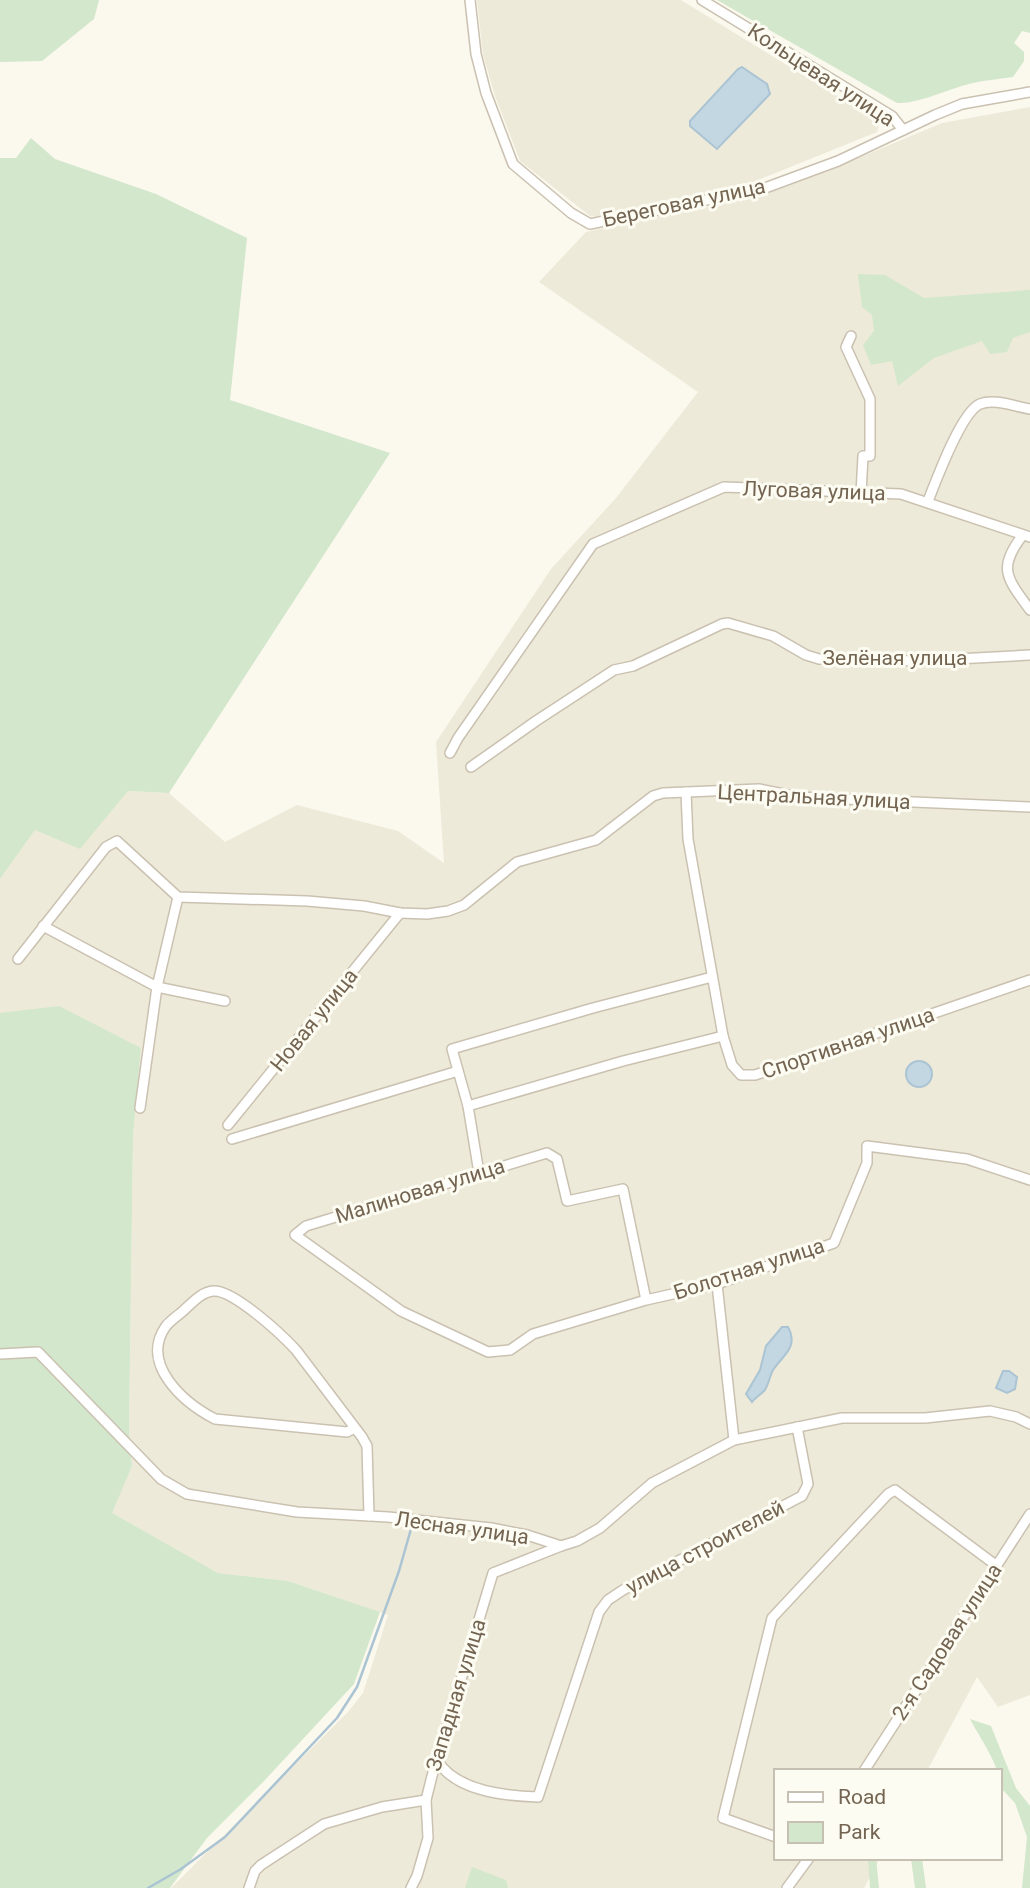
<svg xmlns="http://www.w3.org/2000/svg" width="1030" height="1888" viewBox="0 0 1030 1888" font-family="Roboto,sans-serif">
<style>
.residential{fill:#eeead9}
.green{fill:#d2e7cc}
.water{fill:#c3d7e3;stroke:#abc4d3;stroke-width:2}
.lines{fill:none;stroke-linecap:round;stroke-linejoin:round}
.stream{stroke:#abc4d3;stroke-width:2.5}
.minor-casing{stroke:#cac1b1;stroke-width:12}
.minor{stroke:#fff;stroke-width:9}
.labels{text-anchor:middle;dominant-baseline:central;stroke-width:6;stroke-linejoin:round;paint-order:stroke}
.street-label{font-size:21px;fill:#746552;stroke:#fdfcf3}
</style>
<rect width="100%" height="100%" fill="#fbf8ed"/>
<g class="residential">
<polygon points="477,0 681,0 880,122 877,132 751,183 600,217 590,216 520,161 495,96 483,55"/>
<polygon points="1030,107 1030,1695 998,1707 977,1677 927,1771 776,1771 776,1858 880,1858 864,1888 171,1888 348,1712 363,1693 388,1615 288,1581 218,1573 111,1513 132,1466 129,1431 133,1136 141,1048 0,1013 0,879 35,830 80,848 128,791 169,793 225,842 297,805 398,831 444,863 436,742 551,569 616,498 698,392 539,282 586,232 763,193 832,169 942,123"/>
</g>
<g class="green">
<polygon points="0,0 99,0 94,19 42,61 0,62"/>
<path d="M717,0H1030V33L1022,31L1014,43L1024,52V61L1013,77C1000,79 986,80 973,83C949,88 920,104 897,103Z"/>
<polygon points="31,138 55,159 156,194 247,238 230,400 390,453 169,793 128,791 80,849 35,830 0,879 0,158 16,158"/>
<polygon points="858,274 885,275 924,298 1030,290 1030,332 1013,338 1007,352 990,354 982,341 934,358 898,386 892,361 871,365 863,345 874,331 872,315 862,307"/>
<polygon points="59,1006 141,1048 133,1136 129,1431 132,1466 112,1513 218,1573 288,1581 380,1612 354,1684 264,1781 207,1838 170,1888 0,1888 0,1013"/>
<path d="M970,1719L991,1726L1016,1788L1030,1806V1888H1022L1027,1837L1015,1803L1000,1787C1000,1765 981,1740 970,1719Z"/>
<polygon points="868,1858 876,1858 879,1888 870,1888"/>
<polygon points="922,1858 926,1888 915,1888 911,1859"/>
<polygon points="472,1867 506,1880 508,1888 465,1888"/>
</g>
<g class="water">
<polygon points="742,67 767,84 770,94 717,149 690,126 690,121 738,69"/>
<circle cx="919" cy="1074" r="13"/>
<path d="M782,1327H788C799,1347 783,1355 773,1370C769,1377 769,1385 764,1391C760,1395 755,1398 752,1402L746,1394L760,1370L766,1346Z"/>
<polygon points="1003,1371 1009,1371 1017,1377 1015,1389 1007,1393 996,1388"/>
</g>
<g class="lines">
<polyline class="stream" points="148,1888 181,1869 225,1837 337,1718 357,1687 399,1571 411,1529"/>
<defs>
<g id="minor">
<polyline points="470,0 476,54 486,93 513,164 571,213 590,224 765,188 838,161 935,115 962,104 1030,92"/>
<polyline points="702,0 892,116 903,130"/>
<polyline points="851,336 846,347 870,399 870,456 863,456 861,494"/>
<path d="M928,501C936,481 961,412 980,404C994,398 1016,407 1030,409"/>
<path d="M1023,535C996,569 1008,579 1030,610"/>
<polyline points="450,753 458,738 593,544 724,487 901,494 1030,537"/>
<polyline points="471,767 536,721 614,670 633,666 722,624 728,623 773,636 806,655 819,659 919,661 1030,655"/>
<polyline points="686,792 688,839 723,1036 732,1065 741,1075 755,1075 1030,980"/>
<polyline points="43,926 157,987 225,1001"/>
<polyline points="18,959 106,847 117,841 178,897 307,901 364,906 400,913 427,914 448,911 464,905 517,862 596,840 653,796 663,793 759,789 798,797 1030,807"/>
<polyline points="468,1106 623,1061 723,1036"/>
<polyline points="140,1108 157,987 178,897"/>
<polyline points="228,1125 400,913"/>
<polyline points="232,1139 458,1071"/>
<polyline points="479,1173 468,1106 452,1049 593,1008 712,977"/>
<polyline points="717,1284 734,1440"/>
<polyline points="646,1300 623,1189 567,1201 557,1159 547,1153 306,1226 295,1235 401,1311 488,1352 510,1350 533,1334 646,1300 717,1284 834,1243 867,1163 867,1146 967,1159 1030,1180"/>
<polyline points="0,1354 38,1352 161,1479 187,1494 297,1512 388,1517 491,1528 527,1535 561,1546 577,1541 600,1528 652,1483 734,1440 842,1418 925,1418 990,1411 1016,1417 1030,1424"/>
<path d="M355,1428L347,1432L215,1419C184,1403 139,1364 166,1326C170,1321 177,1316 182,1312C191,1304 201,1292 213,1291C233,1289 282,1335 296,1350L362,1437L367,1446L369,1516"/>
<path d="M437,1760C455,1791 504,1796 538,1797L599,1612L608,1600L623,1590L802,1496L808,1484L797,1427"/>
<polyline points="864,1771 1030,1514"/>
<polyline points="776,1837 723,1818 772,1618 888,1494 895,1490 997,1566"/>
<polyline points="249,1888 255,1871 261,1865 324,1824 382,1807 426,1800"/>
<polyline points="411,1888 417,1876 428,1838 426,1800 432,1776 493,1573 561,1546"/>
<polyline points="787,1888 809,1858"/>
</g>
</defs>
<use href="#minor" class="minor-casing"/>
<use href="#minor" class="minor"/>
</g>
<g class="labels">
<g class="street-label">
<text transform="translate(821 75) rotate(33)">Кольцевая улица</text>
<text transform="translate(684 203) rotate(-12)">Береговая улица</text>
<text transform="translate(814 491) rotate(2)">Луговая улица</text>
<text x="895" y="658">Зелёная улица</text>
<text transform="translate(814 797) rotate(3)">Центральная улица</text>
<text transform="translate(314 1020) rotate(-51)">Новая улица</text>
<text transform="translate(848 1043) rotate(-19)">Спортивная улица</text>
<text transform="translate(420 1191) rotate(-17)">Малиновая улица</text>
<text transform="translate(749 1269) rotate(-18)">Болотная улица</text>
<text transform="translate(462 1528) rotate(8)">Лесная улица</text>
<text transform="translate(705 1547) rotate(-28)">улица строителей</text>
<text transform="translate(947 1642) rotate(-57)">2-я Садовая улица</text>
<text transform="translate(456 1695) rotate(-73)">Западная улица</text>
</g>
</g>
<rect x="774" y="1769" width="228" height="91" fill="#fdfcf3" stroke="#c6c0b3" stroke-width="2"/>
<rect x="788" y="1792" width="35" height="10" fill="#ffffff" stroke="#c6c0b3" stroke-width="2"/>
<text x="838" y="1804" font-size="21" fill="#746552">Road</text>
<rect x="788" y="1822" width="35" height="21" fill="#d2e7cc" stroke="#c6c0b3" stroke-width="2"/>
<text x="838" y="1839" font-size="21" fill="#746552">Park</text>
</svg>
